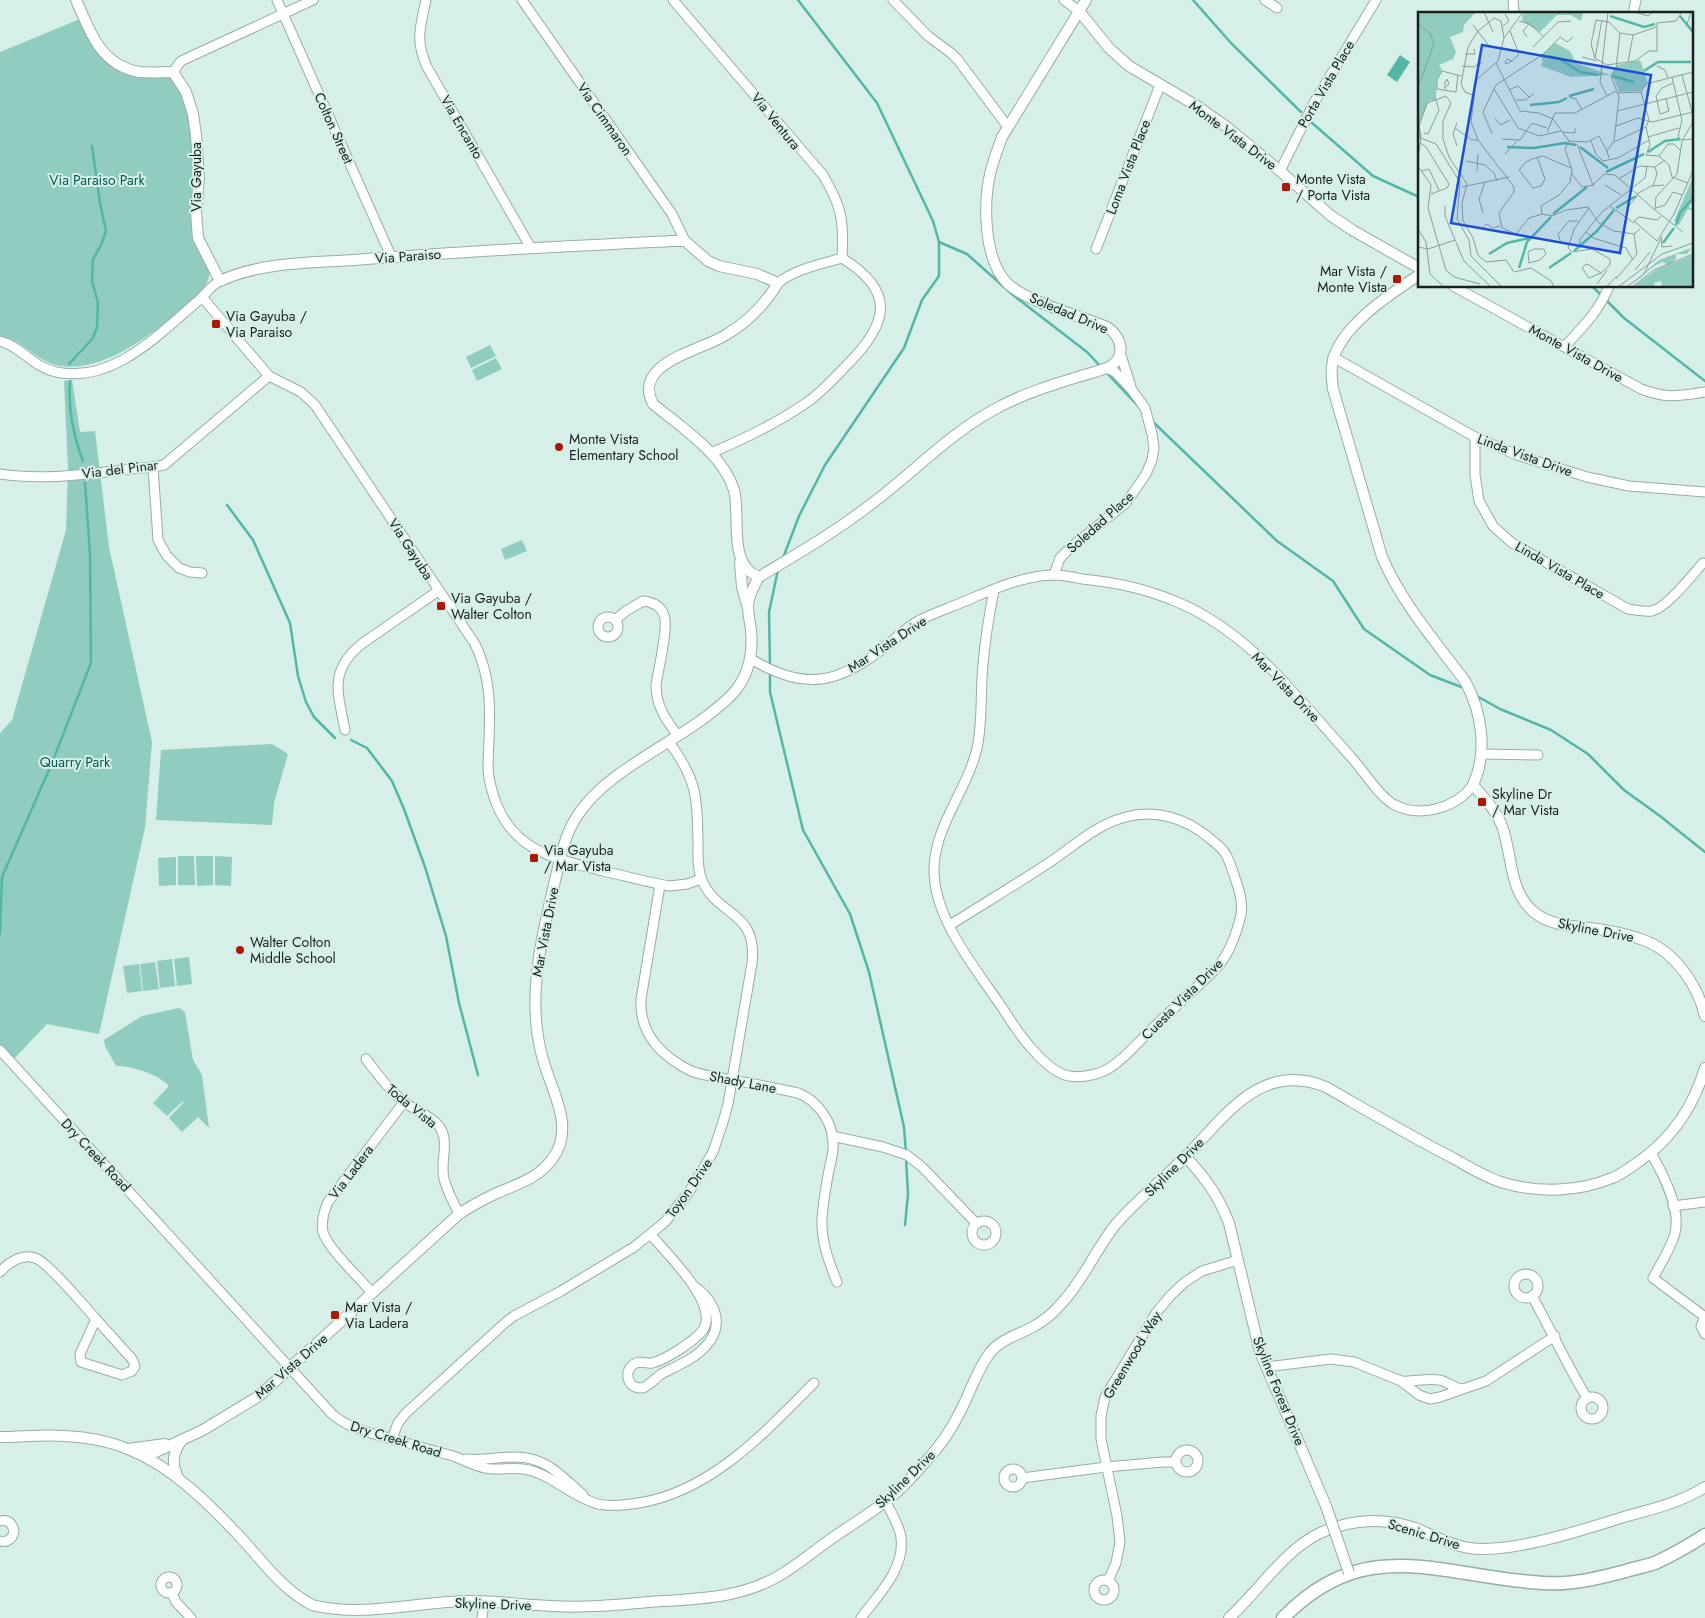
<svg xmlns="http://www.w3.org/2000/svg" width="1705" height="1618" viewBox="0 0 1705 1618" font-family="Jost,sans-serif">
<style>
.green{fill:#90ccc0}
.water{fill:#53b7a7}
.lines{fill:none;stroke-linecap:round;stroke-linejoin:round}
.stream{stroke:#53b7a7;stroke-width:2.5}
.minor-casing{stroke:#97ada8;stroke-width:11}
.tertiary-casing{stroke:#97ada8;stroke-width:12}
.primary-casing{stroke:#97ada8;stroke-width:15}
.minor{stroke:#fff;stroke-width:9}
.tertiary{stroke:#fff;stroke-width:10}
.primary{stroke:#fff;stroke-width:12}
.tertiary-bridge-casing{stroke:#97ada8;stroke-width:12;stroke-linecap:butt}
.tertiary-bridge{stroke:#fff;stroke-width:10}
.poi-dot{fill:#a91903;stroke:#d7efe9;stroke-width:2}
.labels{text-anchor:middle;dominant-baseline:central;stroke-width:4;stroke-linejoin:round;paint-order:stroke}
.street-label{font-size:14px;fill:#192120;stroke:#d7efe9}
.poi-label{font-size:14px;fill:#192120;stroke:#d7efe9;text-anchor:start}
.park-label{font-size:14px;fill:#035c52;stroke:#d7efe9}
.inset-river{fill:none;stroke:#53b7a7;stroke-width:2.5}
.inset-road{fill:none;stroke:#8b9d99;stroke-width:1}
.view{fill:#1d4ed8;fill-opacity:0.15;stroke:#1d4ed8;stroke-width:2.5}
.inset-edge{fill:none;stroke:#192120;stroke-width:2.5}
</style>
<rect width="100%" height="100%" fill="#d7efe9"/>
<g class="green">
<path d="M80,19C95,48 106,76 144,78C152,78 163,75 170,78C191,89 194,159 195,181C195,198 192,216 192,234C195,246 211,266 209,276C207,290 192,300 182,308C152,335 104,372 61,366C37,363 23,339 0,336V52Z"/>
<polygon points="490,345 496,356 471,368 466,357"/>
<polygon points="496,358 502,369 477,381 472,370"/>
<polygon points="72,380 80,432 95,431 109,547 152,742 145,828 99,1034 47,1024 11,1062 0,1050 0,733 12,720 66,530 68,469 64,381"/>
<polygon points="522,540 527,551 505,560 501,549"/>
<polygon points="272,744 288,754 274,803 272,825 156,820 161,750"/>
<polygon points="178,856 194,856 195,885 178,885"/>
<polygon points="196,856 213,856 213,885 197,886"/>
<polygon points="215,856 232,857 231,886 215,885"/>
<polygon points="176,857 176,885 159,886 158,858"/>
<polygon points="189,957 192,984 177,986 174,959"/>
<polygon points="172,959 175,986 160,988 157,961"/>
<polygon points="155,962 159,989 143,991 140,964"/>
<polygon points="139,964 142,991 127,993 123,966"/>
<path d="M179,1008L185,1012L193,1060L202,1075L209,1128L198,1117L182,1132L169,1118L184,1102L183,1101L167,1116L153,1103L169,1086C158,1074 132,1066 116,1066L105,1046L104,1040L142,1016Z"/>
</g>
<polygon class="water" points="1400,55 1410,62 1397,82 1387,75"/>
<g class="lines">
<g class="stream">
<polyline points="1193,0 1231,43 1301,112"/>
<polyline points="1311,122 1373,176 1419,197"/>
<polyline points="939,242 967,254 1013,295 1087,352 1101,367"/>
<polyline points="1592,286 1602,296"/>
<polyline points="1606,300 1624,318 1705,381"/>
<polyline points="69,364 93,338 97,327 98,303 92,281 93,259 101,245 106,231 100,203 92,146"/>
<polyline points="1105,371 1139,407"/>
<path d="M70,381C68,409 73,435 83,461"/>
<polyline points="1151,420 1277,541 1333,581 1364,629 1430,675 1464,688"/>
<polyline points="227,505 253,540 290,623 298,676 306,702 314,717 335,738"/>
<polyline points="783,558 799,516 825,465 904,348 922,300 939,276 939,242 933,221 877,103 798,0"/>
<polyline points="770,666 769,612 778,570"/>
<polyline points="770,671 770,692 803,830 850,914 869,972 904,1127 906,1153"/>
<polyline points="1475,695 1500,709 1551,730 1588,754 1624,790 1660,816 1705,852"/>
<polyline points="351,740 367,748 392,781 404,809 425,867 446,936 459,1003 478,1075"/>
<polyline points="0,934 2,877 52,763 91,663 90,553 85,483"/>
<polyline points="905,1225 908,1194 906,1158"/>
</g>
<defs>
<g id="minor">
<polyline points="277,0 391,256"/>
<path d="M426,0C420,28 415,40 427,67L531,248"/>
<polyline points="522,0 672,214 685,241"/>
<path d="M673,0L823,175C842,207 844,221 842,258"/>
<polyline points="893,0 928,36 951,53 958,60 1008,127"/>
<polyline points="1064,0 1079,11"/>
<polyline points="1265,0 1277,8"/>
<polyline points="1513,0 1514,14"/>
<polyline points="1633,14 1636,0"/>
<polyline points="173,72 181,61 313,0"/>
<polyline points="1280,171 1315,101 1376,0"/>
<polyline points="1096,249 1160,85"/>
<path d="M778,283C795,269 822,264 842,258"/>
<path d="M1453,286L1641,389C1667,399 1678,396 1705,392"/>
<path d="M202,297L269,376L301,392L315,405L475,644C495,685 489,723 488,767C488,780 492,791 496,803C516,853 557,859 603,871C625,876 647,882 669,886L687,884L701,879"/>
<path d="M0,341C22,347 34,368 56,372C113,384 159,334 198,301C206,294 211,285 220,281"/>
<path d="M1565,346C1582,328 1600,310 1609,286"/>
<polyline points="1120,352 1131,387"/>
<polyline points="1333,357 1475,437 1517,455 1587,477 1629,486 1705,492"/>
<path d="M1475,437V475L1479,501L1493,526L1512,543L1628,609C1636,610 1644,612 1652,611C1668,607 1692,575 1703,563"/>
<path d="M711,453C744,439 776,424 806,403C821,393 834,378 847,365C888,324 897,292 842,258"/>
<polyline points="153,467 158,540 167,556 179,568 190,572 202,573"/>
<path d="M0,474C51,482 102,471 153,467L164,465L269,376"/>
<polyline points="1054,575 1060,558 1070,548 1126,503 1146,474 1152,460 1154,448 1152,434 1145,408 1132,390 1115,372 1107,368"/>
<circle cx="608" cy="627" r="10"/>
<path d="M615,620L626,611L643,601C652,602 661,606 664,615C669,626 658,671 656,685C656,706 666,720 678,736"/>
<path d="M751,659C807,693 841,683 890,643C900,634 908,626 920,620C934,613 949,608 963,602C992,590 1021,576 1053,575C1063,575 1073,577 1082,579C1115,582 1147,589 1177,602C1250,632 1299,700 1351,757C1364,771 1377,794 1393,804C1420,819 1456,808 1473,785"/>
<path d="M345,730C338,693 328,670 363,643L438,591"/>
<polyline points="1481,754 1538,755"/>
<path d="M660,885L641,999C639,1034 661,1056 691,1071C704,1076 719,1077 733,1080C754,1084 776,1088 798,1093C817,1100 833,1122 833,1143C834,1152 831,1161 829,1170C826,1186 823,1203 822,1219C821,1242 829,1262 837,1282"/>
<path d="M950,925C983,904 1017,884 1050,862C1074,846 1097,824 1126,817C1155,809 1185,818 1208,837C1214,842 1221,847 1225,853C1230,861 1233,872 1236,881C1240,892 1243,903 1241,915C1237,931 1230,951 1220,964C1214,971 1206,978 1199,985C1184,999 1167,1014 1152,1029C1138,1042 1125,1059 1108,1069C1097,1075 1081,1078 1069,1076C1046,1072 1019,1034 1007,1015C980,973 934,922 934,870C934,826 968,789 977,748C983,721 980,692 983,665C985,640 989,615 994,590"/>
<path d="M0,1050L332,1414C350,1430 373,1433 395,1440C414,1445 434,1451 453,1456C464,1460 474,1466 485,1468C497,1471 510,1467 523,1469C549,1472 571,1497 598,1504C611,1507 626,1505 639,1503C712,1491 765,1432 814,1383"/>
<path d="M366,1059C377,1074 389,1090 404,1102C416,1111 433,1116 441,1129C449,1145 440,1162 444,1179C447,1191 454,1203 459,1214"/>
<polyline points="832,1136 883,1147 907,1155 922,1167 976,1223"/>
<path d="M1651,1153C1663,1174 1681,1208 1675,1233C1671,1248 1661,1263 1653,1278L1705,1317"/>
<polyline points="1673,1206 1705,1202"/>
<circle cx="984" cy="1233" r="12"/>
<path d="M651,1235C667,1254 720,1304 703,1330C695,1341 665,1360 652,1363C646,1364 640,1360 634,1364C627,1368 626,1378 631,1384C634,1387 638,1388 642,1388C648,1387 656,1377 663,1373C677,1366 694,1359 705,1347C726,1325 715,1301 694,1286"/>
<path d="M0,1272C8,1263 22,1253 35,1258C48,1262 85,1307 96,1319"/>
<circle cx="1526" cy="1286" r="12"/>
<path d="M372,1293C360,1278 328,1249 323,1232C321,1222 324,1211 328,1202L404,1102"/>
<path d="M1532,1296C1551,1330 1567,1365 1587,1398"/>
<polyline points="1705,1317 1701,1326 1705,1334"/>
<polygon points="96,1319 132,1359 135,1366 132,1371 122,1375 81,1362 80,1354"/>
<polyline points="1266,1367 1331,1359 1354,1362 1401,1381 1419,1395 1430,1399 1440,1397 1486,1381 1555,1336"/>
<path d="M1401,1381C1414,1382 1426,1378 1439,1380C1447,1381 1453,1388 1462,1389"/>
<circle cx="1592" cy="1408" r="11"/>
<path d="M392,1439L398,1423L406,1413L506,1322L514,1316L561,1291L634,1247L665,1222L689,1192L713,1152L723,1122L728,1104L752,963C758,910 717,917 702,880C697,868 698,854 698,842C697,796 697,780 669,742"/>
<circle cx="1187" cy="1461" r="11"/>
<path d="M466,1459C483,1461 497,1457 513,1457C546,1456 561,1476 583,1495"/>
<circle cx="1013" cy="1478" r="9"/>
<polyline points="1022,1478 1106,1467 1163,1462 1175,1462"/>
<path d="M0,1521C8,1519 12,1523 14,1531C13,1538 8,1543 0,1541"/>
<circle cx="169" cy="1585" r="8"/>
<circle cx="1104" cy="1590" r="10"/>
<polyline points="1108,1581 1116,1563 1120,1542 1117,1516 1101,1439 1101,1416 1105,1397 1156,1313 1171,1295 1185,1282 1202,1271 1238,1260"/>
<polyline points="172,1593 176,1602 191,1618"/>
<polyline points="482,1618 484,1601"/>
<path d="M861,1618C878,1595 905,1569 901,1538C900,1526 891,1513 886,1502"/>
</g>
<g id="tertiary">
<path d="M76,0C90,31 100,65 139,72C150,73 162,72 173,72L186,92L193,114L196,135L199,178L196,212L198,238L220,281C261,262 310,263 354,260C460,251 567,246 673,241H685L708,261L719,266L757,274L778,283C764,306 747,323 724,336C699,351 632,363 653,404C681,427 723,454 734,490C741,517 727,565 759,577C754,586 748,596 748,606C748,614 750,622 751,630C753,652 750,672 736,690C728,700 717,708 707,716C661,751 593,777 569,831C561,849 558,870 553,889C540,944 527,1000 542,1056C550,1089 576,1126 553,1158C539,1178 518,1184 497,1193C484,1199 471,1206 459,1214L259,1396L203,1430L145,1457"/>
<polyline points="1079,11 1109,48 1129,66 1197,106 1227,127 1280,171 1330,215 1352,230 1419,268"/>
<path d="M1419,275C1390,294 1336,329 1332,366C1331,374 1332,381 1333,389L1382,557C1402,603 1435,641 1465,681C1482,712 1488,752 1473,785C1484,798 1496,810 1502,826C1513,856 1508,891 1535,913C1550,925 1571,926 1590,928C1608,930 1628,934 1646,941C1676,953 1698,986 1705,1016"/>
<polyline points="740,562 742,587 747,605"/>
<path d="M759,577C797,554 835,532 870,505C912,474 951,432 997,408C1032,389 1070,380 1107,368C1127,359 1123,338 1107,327C1079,315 1029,303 1008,284C983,260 983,201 991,170C994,159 998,148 1002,137L1086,0"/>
<path d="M1186,1157C1206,1179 1218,1195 1229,1223L1260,1352L1326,1506"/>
<path d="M0,1437C22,1437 43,1434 65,1436C85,1437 109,1441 128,1449C173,1467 209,1504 242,1539C263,1562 283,1590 312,1605C363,1618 418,1601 471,1601C498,1601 525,1605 552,1606C584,1608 617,1605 649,1602C695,1599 742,1599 782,1574C798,1564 813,1552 828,1541C846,1528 865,1517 882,1504C899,1492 914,1475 928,1459C940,1446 952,1428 960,1412C970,1393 976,1372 989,1354C1001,1338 1020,1335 1036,1325C1045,1320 1054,1312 1061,1304C1083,1281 1096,1249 1116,1224C1135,1202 1159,1183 1180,1162C1223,1121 1258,1059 1326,1087C1368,1111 1410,1136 1453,1158C1469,1167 1486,1178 1504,1183C1538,1193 1579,1192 1612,1178C1623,1174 1632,1166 1641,1160C1673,1137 1694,1105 1705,1068"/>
<polyline points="128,1449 165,1444"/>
<path d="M179,1479C171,1465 172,1453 182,1440"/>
<path d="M1229,1618C1259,1591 1283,1551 1320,1533C1351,1519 1383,1517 1415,1528C1433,1535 1449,1545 1469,1548C1513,1554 1584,1529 1627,1516C1653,1509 1682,1502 1705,1487"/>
</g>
<path id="primary" d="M1283,1618C1367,1531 1443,1578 1544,1583C1572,1585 1599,1578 1626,1571C1635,1568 1646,1566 1655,1563C1672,1555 1690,1545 1705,1535"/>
</defs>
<use href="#minor" class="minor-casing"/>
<use href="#tertiary" class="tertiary-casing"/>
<use href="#primary" class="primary-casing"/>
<use href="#minor" class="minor"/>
<use href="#tertiary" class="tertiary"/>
<use href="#primary" class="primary"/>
<defs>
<polyline id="tertiary-bridge" points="1326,1506 1349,1573"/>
</defs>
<use href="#tertiary-bridge" class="tertiary-bridge-casing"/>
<use href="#tertiary-bridge" class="tertiary-bridge"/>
</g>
<g class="poi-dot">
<rect x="1281" y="182" width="10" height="10" rx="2.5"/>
<rect x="1392" y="274" width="10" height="10" rx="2.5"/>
<rect x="211" y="319" width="10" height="10" rx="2.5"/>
<circle cx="559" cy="447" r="5"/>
<rect x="436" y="601" width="10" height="10" rx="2.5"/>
<rect x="1477" y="797" width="10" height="10" rx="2.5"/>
<rect x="529" y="853" width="10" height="10" rx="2.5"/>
<circle cx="240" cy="950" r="5"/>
<rect x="330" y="1310" width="10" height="10" rx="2.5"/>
</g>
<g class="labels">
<g class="street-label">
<text transform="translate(1326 84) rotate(-60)">Porta Vista Place</text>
<text transform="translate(605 119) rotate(55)">Via Cimmaron</text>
<text transform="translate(776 121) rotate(51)">Via Ventura</text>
<text transform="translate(462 127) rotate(60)">Via Encanto</text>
<text transform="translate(334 128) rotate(66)">Colton Street</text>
<text transform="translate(1233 135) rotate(37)">Monte Vista Drive</text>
<text transform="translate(1128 167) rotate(-69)">Loma Vista Place</text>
<text transform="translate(196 177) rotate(-90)">Via Gayuba</text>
<text transform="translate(408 256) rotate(-4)">Via Paraiso</text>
<text transform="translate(1069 313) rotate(23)">Soledad Drive</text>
<text transform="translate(1576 353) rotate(29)">Monte Vista Drive</text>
<text transform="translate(1525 455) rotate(20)">Linda Vista Drive</text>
<text transform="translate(120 469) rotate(-7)">Via del Pinar</text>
<text transform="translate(1100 522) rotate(-42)">Soledad Place</text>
<text transform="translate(411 549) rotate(57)">Via Gayuba</text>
<text transform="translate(1560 570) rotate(30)">Linda Vista Place</text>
<text transform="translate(887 644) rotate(-33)">Mar Vista Drive</text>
<text transform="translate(1286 687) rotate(46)">Mar Vista Drive</text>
<text transform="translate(1596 930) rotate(11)">Skyline Drive</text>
<text transform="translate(545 932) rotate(-79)">Mar Vista Drive</text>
<text transform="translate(1182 999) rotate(-45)">Cuesta Vista Drive</text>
<text transform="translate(743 1082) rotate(11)">Shady Lane</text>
<text transform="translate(412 1106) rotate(39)">Toda Vista</text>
<text transform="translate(96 1155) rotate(47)">Dry Creek Road</text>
<text transform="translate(1174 1167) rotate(-45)">Skyline Drive</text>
<text transform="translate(351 1172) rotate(-53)">Via Ladera</text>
<text transform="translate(689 1188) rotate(-55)">Toyon Drive</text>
<text transform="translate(1132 1355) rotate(-59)">Greenwood Way</text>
<text transform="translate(291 1366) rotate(-41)">Mar Vista Drive</text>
<text transform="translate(1279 1391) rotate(68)">Skyline Forest Drive</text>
<text transform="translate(396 1439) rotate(17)">Dry Creek Road</text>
<text transform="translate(905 1479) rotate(-44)">Skyline Drive</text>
<text transform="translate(1424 1534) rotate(17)">Scenic Drive</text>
<text transform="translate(493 1604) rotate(2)">Skyline Drive</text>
</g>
<g class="poi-label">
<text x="1296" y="179">Monte Vista<tspan x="1296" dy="16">/ Porta Vista</tspan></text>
<text x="1387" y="271" text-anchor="end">Mar Vista /<tspan x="1387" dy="16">Monte Vista</tspan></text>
<text x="226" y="316">Via Gayuba /<tspan x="226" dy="16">Via Paraiso</tspan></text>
<text x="569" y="439">Monte Vista<tspan x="569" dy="16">Elementary School</tspan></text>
<text x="451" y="598">Via Gayuba /<tspan x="451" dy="16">Walter Colton</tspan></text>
<text x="1492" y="794">Skyline Dr<tspan x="1492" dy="16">/ Mar Vista</tspan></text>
<text x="544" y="850">Via Gayuba<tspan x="544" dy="16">/ Mar Vista</tspan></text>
<text x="250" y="942">Walter Colton<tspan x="250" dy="16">Middle School</tspan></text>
<text x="345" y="1307">Mar Vista /<tspan x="345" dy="16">Via Ladera</tspan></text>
</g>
<g class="park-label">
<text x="97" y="180">Via Paraiso Park</text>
<text x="75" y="762">Quarry Park</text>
</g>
</g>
<g transform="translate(1418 12)">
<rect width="275" height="275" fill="#d7efe9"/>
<path d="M0,0H58L46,13L45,20L32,25L38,40L35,47L21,53L24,58L19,67L18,88L11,89L1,113L3,122L0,130ZM105,0H165L163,9L153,3H139L122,20L104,9ZM137,31L152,39L158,51L192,63L153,65L123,54L125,49L122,44ZM222,48L230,71L222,79L201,80L194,62L199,53ZM275,165V189L271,195L274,197L275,199L270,197L261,213L256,209ZM273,236L269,242H258V247L250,253L245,250L238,253L212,273L241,248ZM275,243V275H244L243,269L236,271L237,275H215L238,258Z" fill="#90ccc0"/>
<path class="inset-river" d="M192,4L226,15L237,12M262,4L275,20M130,44L142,47L162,60L181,63M226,59L240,50H273M194,64L216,70M151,84L176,77M112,93L141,90L149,86M89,135L116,136L147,131L158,133M162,135L190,156M230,140L247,129L262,127M188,160L226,142M198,196L218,184M135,202L169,175M258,213L262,201L275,186M245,231L256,216M156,239L179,219L196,198M71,242L89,231L111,226M101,256L109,230L133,205M131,256L153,241"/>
<path class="inset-road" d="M66,0L75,20M105,0L86,26L80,49L58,68L53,110L60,128L96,175V180L81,201L84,216L98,222L111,206L124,202M217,0L230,4L235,0M101,9L112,12L126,25M191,10L178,8L173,32L177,46L189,53L217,49L231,39H239V11L258,9L264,0M191,10L202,21L215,23L238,15M0,12L12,21L16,32L0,75M55,13L72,35M85,14L91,9L87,2M268,15L273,0M92,19L101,42L94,49M109,25L105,19L111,12M115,35L140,10L153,9M47,42H57L56,37M164,45L179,49M177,46L184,8M89,47L94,49L88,52L87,50ZM210,50L215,23M78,51L102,99L121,101L135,107L151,129M44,54L55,55L64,51M239,54L247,58L250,66M40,63L38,80L19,77V68L24,59L43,64M264,63L274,100M254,65L264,108L260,125L264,128L275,127M27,77V71L29,67L31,72L27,76M76,77L100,116L121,124L143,119M91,78L100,74L111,85M223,80L231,108L228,115L232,133L228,143L241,144L251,153L254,165L270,171M223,80L228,72L275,60M200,81L223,80M57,84L47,80L43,72L50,35L60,19L76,6L83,9L86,26M189,84L182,70L190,0M151,85L158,87L164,98M248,87L251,99L242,102L238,84L244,76L255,71M98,88H107L116,82M199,99L275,80M77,106L82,113L92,108M198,114L220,106L234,110L275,100M37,116L54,128H60M129,120L137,101H157L198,79M144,120L157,121V116M6,121L10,122L21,98L18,88M74,122L65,100L78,73L127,41L142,25L149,30L155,25M0,125L18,132L42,170L39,207L51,228L53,244L84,275M230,125L261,116M84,127L102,128L114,111L129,116M151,129L169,130L181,124L189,139M173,129L178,142L185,149L200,146L231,128M196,130L228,115M2,131L8,135L31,172L29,176L13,182M159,132L175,173L186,162L197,163L237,198M39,134L35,122L39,111M87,142L99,129M241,144L250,132H256L262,138M119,145L127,167L123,174L115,176L101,158L108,150L114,147L118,146L120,145L125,144L153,156M191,146L189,139L196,129L201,85L193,64L198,56L202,21M0,148L3,124L1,114L9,91L28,84L33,91L25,109V127L31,145L49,172L44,191L45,209L55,226L60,243L68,250L88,248L96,260L113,256L133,269L136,275M48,149L67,153L76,161L79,169M0,154L13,173L10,196L28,258L36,265L62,272M4,159L11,157L21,178M59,159L60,142M154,162L164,175L176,173M202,166L222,154L237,155L247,148M187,173L203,183M235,174L239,162L237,155M44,175L91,165M219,182L233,174L246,173M27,194V204L46,249L73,275M192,194L216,211M171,196L156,217L150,236L154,240L174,237L192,247V253L183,261M209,196L220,183M238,196L247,193L255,180L264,183M65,201L61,187L67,170M124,202L134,204L148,198L170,195L181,211L196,219L216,222L222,217M124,202L123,194L141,183L152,170L154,158L147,137L151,129M0,217L8,230L12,262L26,275M64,217L69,212L75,216L82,214M168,220L175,226L208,236L215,248M265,220L237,198L238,185L259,162L264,129L275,110M243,226L244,235L254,234M239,229L216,209L221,205L239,208L243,204M239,229L256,202L275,159M143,231L140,222L151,209H160M0,235L10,237L37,228M161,236L162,227L184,200L227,166L229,154M116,237H126L128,242L122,248L111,251L110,240ZM168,252L171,253L183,261L171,266L164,256ZM217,258L232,240M198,267L219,242L216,222M179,272L189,258M188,275L199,264M200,275L244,242L275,231M209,275L226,262L244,224M214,275L236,258L275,242"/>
<path class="view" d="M64,33L233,63L202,241L33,211Z"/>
<rect width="275" height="275" class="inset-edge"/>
</g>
</svg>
